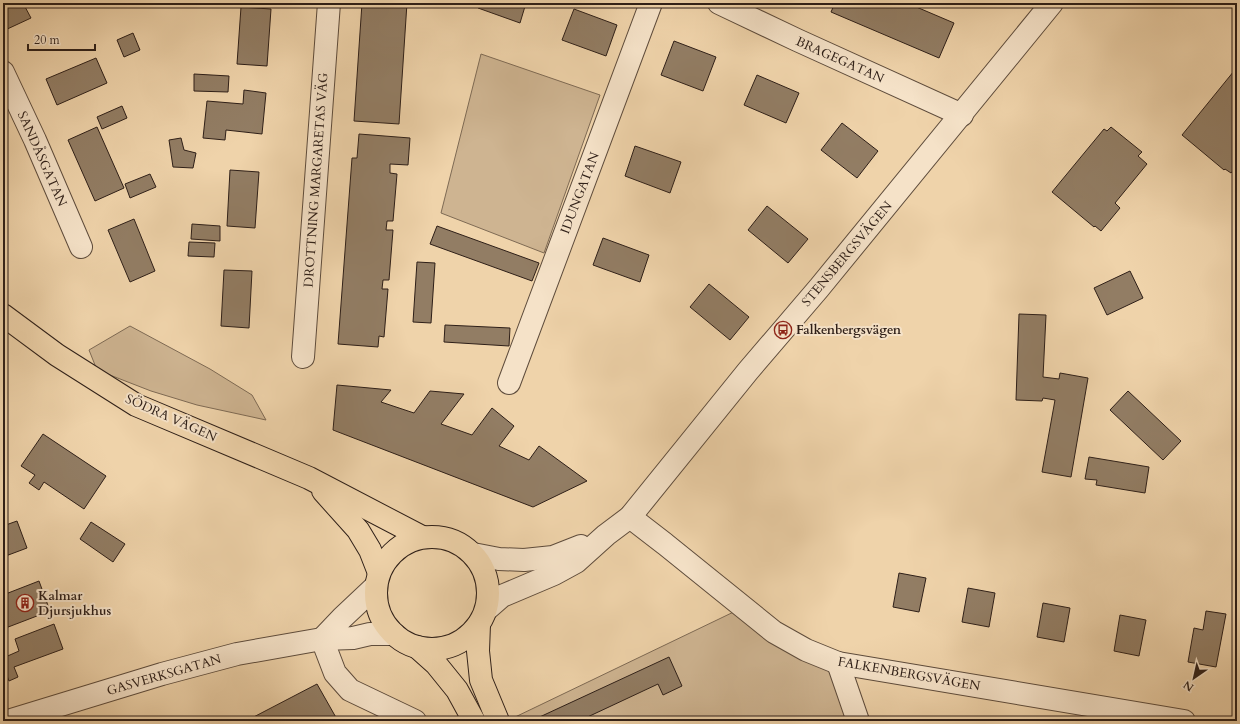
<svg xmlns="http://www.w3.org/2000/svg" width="1240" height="724" viewBox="0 0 1240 724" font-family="Cardo,serif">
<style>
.green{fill:#ceb491;stroke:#7e6a54}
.building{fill:#927d64;stroke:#2e1f18}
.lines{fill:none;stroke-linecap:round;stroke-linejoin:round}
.minor-casing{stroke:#5e4c3c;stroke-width:24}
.major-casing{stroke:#2e1f18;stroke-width:24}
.minor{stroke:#f5e2c8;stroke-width:22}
.major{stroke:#efd3aa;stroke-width:22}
.labels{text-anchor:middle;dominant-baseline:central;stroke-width:4;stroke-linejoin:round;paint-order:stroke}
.street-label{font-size:13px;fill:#2e1f18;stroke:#f5e2c8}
.poi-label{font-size:13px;font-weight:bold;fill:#2e1f18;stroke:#f5e2c8;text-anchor:start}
</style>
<rect width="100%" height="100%" fill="#efd3aa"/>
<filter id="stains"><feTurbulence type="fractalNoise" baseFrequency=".005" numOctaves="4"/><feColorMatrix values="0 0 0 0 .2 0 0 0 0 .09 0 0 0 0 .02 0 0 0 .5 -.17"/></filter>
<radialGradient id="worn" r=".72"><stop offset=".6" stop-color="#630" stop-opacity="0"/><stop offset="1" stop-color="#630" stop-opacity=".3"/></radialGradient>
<g class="green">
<polygon points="481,54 600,95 544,253 441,213"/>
<polygon points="130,326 210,369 252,395 266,420 197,405 151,391 97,370 89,350"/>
<polygon points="744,607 838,663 858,721 512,721 511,719"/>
</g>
<g class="building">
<polygon points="3,3 23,3 31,18 3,31"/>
<polygon points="362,3 407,3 399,124 354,121"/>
<polygon points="480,3 526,3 520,23 478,8"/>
<polygon points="835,3 907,3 954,23 939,58 831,12"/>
<polygon points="241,7 271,9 267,66 237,64"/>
<polygon points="574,9 617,25 606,56 562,40"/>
<polygon points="133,33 140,50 124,57 117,40"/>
<polygon points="674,41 716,57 703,91 661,75"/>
<polygon points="96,58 107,83 57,105 46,79"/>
<polygon points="1234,71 1237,74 1237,166 1231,173 1225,169 1224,170 1182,135"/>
<polygon points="194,74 229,76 228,92 194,91"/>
<polygon points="757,75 799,93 786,123 744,105"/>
<polygon points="244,90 266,93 262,134 226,130 225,140 203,138 207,101 243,104"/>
<polygon points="122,106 127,118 102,129 97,117"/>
<polygon points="842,123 878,151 857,178 821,150"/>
<polygon points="97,127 124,188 95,201 68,140"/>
<polygon points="1111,127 1142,152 1138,156 1147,164 1115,203 1120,208 1101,231 1095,226 1094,227 1052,192 1104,129 1107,131"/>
<polygon points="359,134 410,138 408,165 390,164 390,173 397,174 393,221 387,221 386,230 393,230 389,280 383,280 382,289 388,289 384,337 379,336 378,347 338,344 352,158 357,158"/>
<polygon points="181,138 184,150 196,153 193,168 173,167 169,140"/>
<polygon points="635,146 681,162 670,193 625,176"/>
<polygon points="230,170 259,172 255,228 227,226"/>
<polygon points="150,174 156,187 130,198 125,184"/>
<polygon points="767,206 808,239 788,263 748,230"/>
<polygon points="134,219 155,271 130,282 108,230"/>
<polygon points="192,224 220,226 220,241 191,239"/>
<polygon points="437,226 539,263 532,281 430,244"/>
<polygon points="603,238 649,255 640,282 593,265"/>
<polygon points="189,242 215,243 214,257 188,256"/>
<polygon points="417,262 435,263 431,323 413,322"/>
<polygon points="224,270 252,271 249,328 221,326"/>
<polygon points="1130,271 1143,298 1107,315 1094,288"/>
<polygon points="709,284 749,317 730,340 690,307"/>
<polygon points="1019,314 1046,315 1043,377 1059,379 1060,373 1088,378 1071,477 1042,472 1055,400 1043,398 1042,401 1016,400"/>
<polygon points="445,325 510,328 509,346 444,342"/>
<polygon points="337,385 391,390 381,402 414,413 430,391 464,394 441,424 472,435 492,408 514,426 499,446 529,460 539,446 587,481 533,507 333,430"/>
<polygon points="1128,391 1181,441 1163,460 1110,410"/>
<polygon points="43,434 106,476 84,509 44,482 39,490 29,483 35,475 21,466"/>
<polygon points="1089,457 1149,467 1145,493 1096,485 1097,480 1085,479"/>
<polygon points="17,521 27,548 3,557 3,526"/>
<polygon points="91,522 125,544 113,562 80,539"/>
<polygon points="899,573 926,578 919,612 893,607"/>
<polygon points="39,581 50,611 3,629 3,595"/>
<polygon points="968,588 995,593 989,627 962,622"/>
<polygon points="1043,603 1070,608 1064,642 1037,637"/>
<polygon points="1206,611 1226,614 1216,667 1188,662 1194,628 1203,630"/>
<polygon points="1120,615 1146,620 1139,656 1114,651"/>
<polygon points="54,624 63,649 14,667 18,677 9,681 6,673 3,674 3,658 19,651 15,639"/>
<polygon points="669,657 682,686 663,695 658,684 579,721 531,721"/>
<polygon points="317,684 338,721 246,721"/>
</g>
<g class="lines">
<defs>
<g id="minor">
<polyline points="719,3 797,40 962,115"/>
<polyline points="3,72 35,140 81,247"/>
<polyline points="303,357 329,3"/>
<polyline points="509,383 651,3"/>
<polyline points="630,517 665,544 774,632 806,650 838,663 1184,721"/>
<polyline points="473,554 499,559 524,560 553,557 581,546"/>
<polyline points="486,610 502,596 554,574 576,562 606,535 630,517 748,371 819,288 1052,3"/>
<polyline points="322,639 335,673 350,690 415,721"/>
<polyline points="322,639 342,618 376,586"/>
<polyline points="838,663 858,721"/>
<polyline points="8,721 162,674 237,654 322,639 353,638 370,634 394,634"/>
</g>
<g id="major">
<polyline points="3,315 57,355 136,405 309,478 422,537"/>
<polyline points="323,491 358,530 370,550 379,573"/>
<circle cx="432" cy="593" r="56"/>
<polyline points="479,624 478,651 481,680 498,721"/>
<polyline points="417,647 436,664 457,690 474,721"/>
</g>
</defs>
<use href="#minor" class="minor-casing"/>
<use href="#major" class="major-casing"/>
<use href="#minor" class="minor"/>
<use href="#major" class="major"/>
</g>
<defs>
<symbol id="bus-ring" viewBox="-11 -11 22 22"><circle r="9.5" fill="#f5e2c8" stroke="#8f2418" stroke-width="1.5"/><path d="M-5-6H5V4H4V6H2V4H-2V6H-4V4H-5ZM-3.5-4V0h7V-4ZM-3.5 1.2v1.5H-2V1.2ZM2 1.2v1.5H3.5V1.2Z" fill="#8f2418"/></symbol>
<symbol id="building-ring" viewBox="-11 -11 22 22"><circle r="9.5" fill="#f5e2c8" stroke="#8f2418" stroke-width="1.5"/><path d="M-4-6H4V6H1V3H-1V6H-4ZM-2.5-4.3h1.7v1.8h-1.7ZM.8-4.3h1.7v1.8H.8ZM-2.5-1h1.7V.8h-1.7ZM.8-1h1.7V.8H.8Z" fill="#8f2418"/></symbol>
</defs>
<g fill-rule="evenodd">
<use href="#bus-ring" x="773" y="320" width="20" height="20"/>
<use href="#building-ring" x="15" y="593" width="20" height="20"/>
</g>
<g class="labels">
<g class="street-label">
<text transform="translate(840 60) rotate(24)">BRAGEGATAN</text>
<text transform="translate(42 159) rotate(66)">SANDÅSGATAN</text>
<text transform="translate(316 180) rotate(-86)">DROTTNING MARGARETAS VÄG</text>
<text transform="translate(580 193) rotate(-69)">IDUNGATAN</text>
<text transform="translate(847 254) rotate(-50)">STENSBERGSVÄGEN</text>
<text transform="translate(171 418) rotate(24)">SÖDRA VÄGEN</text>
<text transform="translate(909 674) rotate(10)">FALKENBERGSVÄGEN</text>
<text transform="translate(164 675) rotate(-16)">GASVERKSGATAN</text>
</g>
<g class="poi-label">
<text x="796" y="330">Falkenbergsvägen</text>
<text x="38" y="596">Kalmar<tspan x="38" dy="15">Djursjukhus</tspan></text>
</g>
</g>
<rect width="1240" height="724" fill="none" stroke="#efd3aa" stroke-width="16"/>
<rect x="4" y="4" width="1232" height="716" fill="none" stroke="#2e1f18" stroke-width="2"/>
<rect x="8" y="8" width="1224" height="708" fill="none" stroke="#2e1f18"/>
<g transform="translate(1194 678) rotate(214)" stroke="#f5e2c8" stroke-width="3" paint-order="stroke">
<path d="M0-3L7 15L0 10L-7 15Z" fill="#2e1f18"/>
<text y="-6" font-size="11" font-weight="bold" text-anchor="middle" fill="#2e1f18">N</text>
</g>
<path d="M28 44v6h67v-6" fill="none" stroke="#2e1f18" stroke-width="2"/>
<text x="34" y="44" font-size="12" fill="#2e1f18" stroke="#f5e2c8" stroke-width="3" paint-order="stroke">20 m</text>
<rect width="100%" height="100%" filter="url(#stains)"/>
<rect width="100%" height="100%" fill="url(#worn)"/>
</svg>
